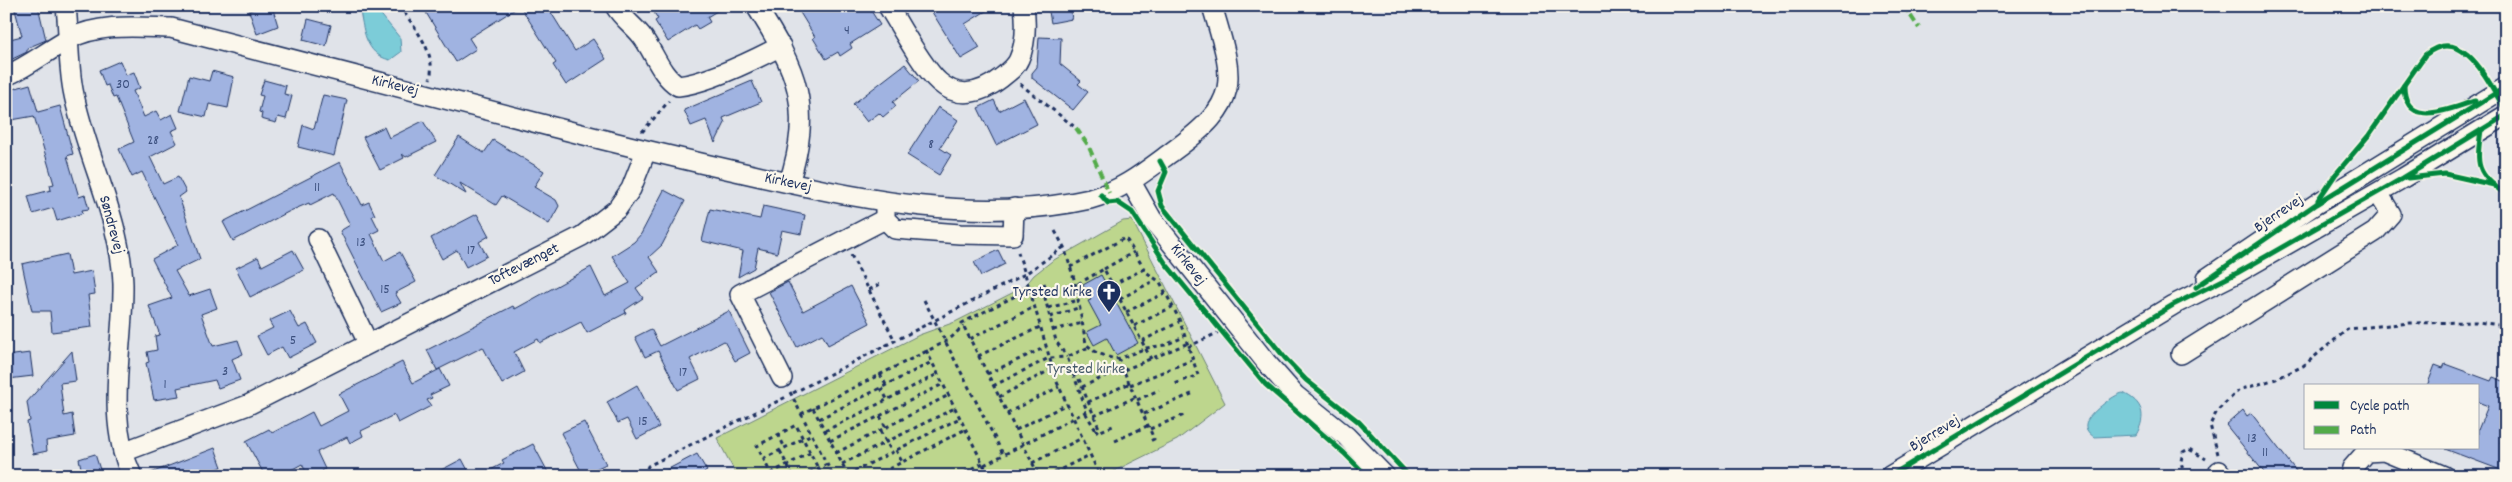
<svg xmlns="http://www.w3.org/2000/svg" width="2512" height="482" viewBox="0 0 2512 482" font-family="Dekko,sans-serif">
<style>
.green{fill:#bdd68d;stroke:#6c8276}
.water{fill:#7cccd8;stroke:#558da7}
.building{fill:#a0b3e1;stroke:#1b2f5e}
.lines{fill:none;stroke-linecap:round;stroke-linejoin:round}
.minor-casing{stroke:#1b2f5e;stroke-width:22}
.path{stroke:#1b2f5e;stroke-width:3;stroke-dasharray:4 4;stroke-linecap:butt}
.minor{stroke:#fbf7ec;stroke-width:19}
.quiet{stroke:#52ab49;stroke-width:4;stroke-dasharray:8 4;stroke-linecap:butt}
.cycleway-casing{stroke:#fbf7ec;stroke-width:8}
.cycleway{stroke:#00873e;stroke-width:5}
.labels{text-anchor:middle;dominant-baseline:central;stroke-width:4.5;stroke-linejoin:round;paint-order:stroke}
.number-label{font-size:14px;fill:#3c507f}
.street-label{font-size:16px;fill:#1b2f5e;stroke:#fbf7ec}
.poi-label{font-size:16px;fill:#1b2f5e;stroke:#fbf7ec;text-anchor:end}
.park-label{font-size:16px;fill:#44596a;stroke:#fbf7ec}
</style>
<rect width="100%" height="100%" fill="#e0e3e9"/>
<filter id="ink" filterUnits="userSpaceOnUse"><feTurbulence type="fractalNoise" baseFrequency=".02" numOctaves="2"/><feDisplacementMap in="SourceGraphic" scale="10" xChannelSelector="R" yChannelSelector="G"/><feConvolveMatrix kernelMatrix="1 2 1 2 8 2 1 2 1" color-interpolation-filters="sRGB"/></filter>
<g filter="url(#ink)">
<polygon class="green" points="1132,220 1225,403 1177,440 1104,476 737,476 717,438 919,335 955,322 1024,287 1034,275 1052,261 1123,221"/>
<g class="water">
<path d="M359,6H374L400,38L401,52L390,60C364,54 364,29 359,6Z"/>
<path d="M2123,393C2143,402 2147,416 2136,435L2094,437C2090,434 2085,430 2086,424C2087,415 2114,394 2123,393Z"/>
</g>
<g class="building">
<polygon points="14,6 38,6 46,40 27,48 27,52 6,62 6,40 22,36"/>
<polygon points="263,6 272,6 278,26 257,34 249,11"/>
<polygon points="422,6 520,6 469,38 476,49 456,62"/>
<polygon points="520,6 547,6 575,51 593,39 606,59 566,85 553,65 556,63"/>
<polygon points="650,6 725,6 707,17 710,22 698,29 695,25 668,42 655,21 658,19"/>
<polygon points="796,6 868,6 880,25 850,44 852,48 840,56 838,52 826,59 813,38 815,37"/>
<polygon points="942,6 994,6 965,24 980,48 961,59 932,12"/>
<polygon points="1048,6 1070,6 1072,19 1051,23"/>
<polygon points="308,19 331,25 326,46 303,40"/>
<polygon points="1039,37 1061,38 1060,64 1081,81 1078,84 1088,92 1073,110 1032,78 1032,73 1037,67"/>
<polygon points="120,61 126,75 134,72 140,88 133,91 144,117 156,111 161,120 172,114 178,128 171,131 177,143 150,157 163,184 178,177 186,192 179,197 200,259 175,271 189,296 210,289 217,308 201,314 213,346 238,340 243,354 232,359 240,380 218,388 215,380 177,388 179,396 154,400 146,363 149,362 147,352 157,350 155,336 160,335 149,306 172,298 152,259 178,245 142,172 132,177 119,149 134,142 116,97 113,98 108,85 105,86 99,70"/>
<polygon points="905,64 919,81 893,102 896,106 883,117 879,113 867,122 853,104"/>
<polygon points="212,71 234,77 228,108 209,104 206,117 180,111 189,76 209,81"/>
<polygon points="264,80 286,86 284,94 292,96 286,119 278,117 276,123 261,119 262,113 259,112 263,96 259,95"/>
<polygon points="752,81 761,102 723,118 725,123 715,143 706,120 691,126 684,110"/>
<polygon points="30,84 38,112 60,106 73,154 67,156 79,197 85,195 89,209 82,210 83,213 57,221 53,208 33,214 28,196 51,190 50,185 54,184 34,116 6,121 6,91"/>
<polygon points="323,95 347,100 334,156 298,147 303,125 314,129"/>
<polygon points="1024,98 1037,124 996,145 978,108 994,100 999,111"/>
<polygon points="938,107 958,120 940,148 951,155 939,175 907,155"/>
<polygon points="423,121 436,142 406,157 402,154 404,158 380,170 363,137 384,127 389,138"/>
<polygon points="459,137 484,153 493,140 544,171 534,187 556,200 559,206 549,224 502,196 496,205 460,183 466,194 435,175"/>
<polygon points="340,162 362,205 369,202 375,215 372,216 379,230 371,234 384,261 400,252 416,282 395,293 401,303 381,312 340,231 350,225 334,193 310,205 309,203 290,211 233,241 223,222"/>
<polygon points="664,190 685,201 662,245 649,257 659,272 636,288 643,298 625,310 626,313 587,333 581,322 540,343 538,339 514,352 524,372 502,384 483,347 437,370 427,350 513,306 515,309 591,267 605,296 630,283 612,256 634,242 641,234"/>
<polygon points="763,206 805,215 801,234 782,230 777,253 758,248 754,268 738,277 743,251 702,241 710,209 760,219"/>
<polygon points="477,214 489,236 479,242 487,256 466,267 457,250 442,259 431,238"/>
<polygon points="293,250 304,270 250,297 236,268 258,257 262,266"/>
<polygon points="998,250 1005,264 981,276 974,262"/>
<polygon points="67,254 71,275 92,271 95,294 88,295 92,327 52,332 50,311 32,311 22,264"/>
<polygon points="1101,275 1138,343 1116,355 1107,338 1094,345 1087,332 1101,325 1088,301 1091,300 1083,285"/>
<polygon points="788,282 803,311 851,286 870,323 828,345 822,334 797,347 769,292"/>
<polygon points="290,311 299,328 307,324 317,343 288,358 282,347 267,355 257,336 273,328 269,321"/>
<polygon points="729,311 750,353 735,361 724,341 690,359 700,379 678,390 658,351 645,357 635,337 651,329 660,346"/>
<polygon points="72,351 76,381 60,383 64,416 72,414 75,436 46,441 47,451 33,454 27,422 30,421 27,402"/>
<polygon points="30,353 33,376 8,379 6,356"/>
<polygon points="402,362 413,383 440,369 449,386 430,395 432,398 427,400 431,406 398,423 394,415 361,431 363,436 350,443 347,437 317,452 325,469 322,471 325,476 308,476 302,464 280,476 265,476 246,441 269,429 272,433 312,412 319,426 348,411 339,394"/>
<polygon points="2445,364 2491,381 2493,377 2506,382 2506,428 2500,443 2506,445 2506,472 2445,449 2478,448 2478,430 2488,406 2478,402 2478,386 2427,386 2435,365 2443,368"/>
<polygon points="637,385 659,427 637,439 627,419 618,423 607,402"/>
<polygon points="2243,410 2247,416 2251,413 2300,476 2267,476 2226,425"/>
<polygon points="584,422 606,464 583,475 561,433"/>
<polygon points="533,444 550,476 479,476 504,463 502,460"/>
<polygon points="215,448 222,467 198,476 143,476"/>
<polygon points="95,454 102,476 83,476 79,459"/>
<polygon points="697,454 707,471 698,476 655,476"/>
<polygon points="462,459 471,476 430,476"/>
</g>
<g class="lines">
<defs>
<g id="minor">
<path d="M66,6C69,34 68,63 73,90C85,155 121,217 123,284C124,347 104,417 132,476"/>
<path d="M615,6C623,19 632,24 641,35C654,51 660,75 678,86C708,83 754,60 781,46"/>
<path d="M756,6C798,72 813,106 789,183"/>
<path d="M888,6C900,26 923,68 939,82C959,100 982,93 1001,78C1007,73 1016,67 1019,59C1026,44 1026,22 1024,6"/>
<path d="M6,76C29,66 47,51 69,39C100,23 137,27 171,28C298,61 425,94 553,127C619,144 686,160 753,175C862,200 979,224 1090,199C1122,191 1147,170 1173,151C1242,101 1235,82 1212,6"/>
<polyline points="1131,182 1152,219 1266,362 1295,395 1346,436 1385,476"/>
<polyline points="885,208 885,219 895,229 960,234 1013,235 1014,208"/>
<polyline points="318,239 368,343"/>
<polyline points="2207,278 2316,204 2506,87"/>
<polyline points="2181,354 2375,232 2391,214 2378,193"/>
<polyline points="782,378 740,294 885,219"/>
<polyline points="123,452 248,405 582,236 617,209 631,189 646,151"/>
<polyline points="2219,471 2223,476"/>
<polyline points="1890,476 2173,305 2237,273 2403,178 2506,115"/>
<polyline points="2350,476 2352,468 2366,452 2384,451 2444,476"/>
</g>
</defs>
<use href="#minor" class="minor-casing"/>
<g class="path">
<path d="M400,6C414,28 437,52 430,79"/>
<polyline points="1020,84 1076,128"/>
<polyline points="642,132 669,101"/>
<polyline points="1055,231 1064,247 1075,282 1086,344 1095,352 1114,359 1121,358 1146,348 1165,345 1184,337"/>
<polyline points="1064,247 1025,274 1056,380 1099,474 1095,476"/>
<polyline points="851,255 895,341"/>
<polyline points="1070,267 1125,238 1128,242 1146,272 1160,282 1179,319 1198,375 1172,385"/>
<polyline points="1104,269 1134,252"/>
<polyline points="1044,283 1048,296 1045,298 1056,341 1067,357"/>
<polyline points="1112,285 1144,269"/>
<polyline points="1029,289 962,323 1039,476"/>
<polyline points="869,290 882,283"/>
<polyline points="1032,297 1076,285 1104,269 1151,359"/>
<polyline points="1120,299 1155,280"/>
<polyline points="924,300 1003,454"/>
<polyline points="1048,308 1079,300"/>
<polyline points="1126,312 1165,293"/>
<polyline points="1050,317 1081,307"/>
<polyline points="1134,326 1172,307"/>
<polyline points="1053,330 1083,323"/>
<polyline points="970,339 1034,307"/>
<polyline points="1142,341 1179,322"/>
<polyline points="1188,347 1221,331"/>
<polyline points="926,350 989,476"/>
<polyline points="978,356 1040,327"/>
<polyline points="1118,358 1154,439 1148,442"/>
<polyline points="1070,366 1076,372 1099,428 1095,429 1085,412"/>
<polyline points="1124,370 1186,344"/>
<polyline points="880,374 886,385"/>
<polyline points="987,374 1046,347"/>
<polyline points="1130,385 1192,360"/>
<polyline points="993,386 1049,358 1066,357"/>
<polyline points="1082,387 1123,368"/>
<polyline points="881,388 887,399"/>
<polyline points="790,392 833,476"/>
<polyline points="793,393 1025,274 1018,252"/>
<polyline points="999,397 1052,369"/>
<polyline points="1137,400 1159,390"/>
<polyline points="1088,402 1130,383"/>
<polyline points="813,408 848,475"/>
<polyline points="1007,413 1059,387"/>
<polyline points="801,414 941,344 952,337 963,326"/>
<polyline points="1144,414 1194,393"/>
<polyline points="880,416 886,428"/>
<polyline points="1094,416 1136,397"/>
<polyline points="819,419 932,362"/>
<polyline points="1095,429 1098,432 1113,426"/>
<polyline points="1150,429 1184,415"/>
<polyline points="1016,430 1067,404"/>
<polyline points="825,431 938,374"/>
<polyline points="880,431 892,452"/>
<polyline points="778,434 785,448"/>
<polyline points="830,441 943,384"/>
<polyline points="1115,441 1149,425"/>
<polyline points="896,450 902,462"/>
<polyline points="780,451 793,476"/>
<polyline points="836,453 949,395"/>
<polyline points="2218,454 2210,425 2217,411 2239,390 2276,379 2303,366 2348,329 2410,323 2478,322 2506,326"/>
<polyline points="763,459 812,434"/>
<polyline points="1032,463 1082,438"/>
<polyline points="842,464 955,408"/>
<polyline points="984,465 1087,411 1067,357 1089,347"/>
<polyline points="771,473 810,453"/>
<polyline points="847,475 960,418"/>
<polyline points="644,476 648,466 788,396"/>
<polyline points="772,476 757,446 796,425 822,476"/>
<polyline points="802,476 827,464"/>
<polyline points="875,476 966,429"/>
<polyline points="958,476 983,463"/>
<polyline points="1047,476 1090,455"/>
<polyline points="2184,476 2181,461 2183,452 2189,449 2206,459"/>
</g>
<use href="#minor" class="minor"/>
<g class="quiet">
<polyline points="1904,6 1919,28"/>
<polyline points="1076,128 1088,145 1109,193"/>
</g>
<defs>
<g id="cycleway">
<path d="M2404,85C2404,131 2450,108 2475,101"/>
<path d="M2481,130C2476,167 2476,172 2506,195"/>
<polyline points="1160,161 1166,172 1158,191 1162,206 1285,358 1306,380 1359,422 1409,476"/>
<polyline points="2408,178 2445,174 2494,185"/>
<polyline points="1101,195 1108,203 1117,202 1132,212 1166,264 1265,384 1344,453 1367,476"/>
<path d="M2318,200L2335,175L2369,135L2425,55C2464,22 2490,86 2506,111"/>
<polyline points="2196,287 2316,204 2506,87"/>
<polyline points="1890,476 2173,305 2237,273 2403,178 2506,115"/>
</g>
</defs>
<use href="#cycleway" class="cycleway-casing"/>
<use href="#cycleway" class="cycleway"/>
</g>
</g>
<defs>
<symbol id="church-pin" viewBox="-11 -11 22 30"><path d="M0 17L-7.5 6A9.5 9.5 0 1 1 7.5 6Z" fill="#1b2f5e" stroke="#fbf7ec"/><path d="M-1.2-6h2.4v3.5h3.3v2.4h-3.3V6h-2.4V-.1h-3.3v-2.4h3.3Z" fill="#fff"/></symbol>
</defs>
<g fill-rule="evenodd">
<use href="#church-pin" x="1095" y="278" width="28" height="38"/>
</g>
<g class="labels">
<g class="number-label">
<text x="847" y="31">4</text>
<text x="123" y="85">30</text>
<text x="153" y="141">28</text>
<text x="931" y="145">8</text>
<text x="317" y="188">11</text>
<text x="361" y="243">13</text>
<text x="471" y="251">17</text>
<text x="385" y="290">15</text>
<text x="293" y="341">5</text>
<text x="225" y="372">3</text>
<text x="683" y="373">17</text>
<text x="165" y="385">1</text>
<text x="643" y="422">15</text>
<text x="2252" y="439">13</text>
<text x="2265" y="453">11</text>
</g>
<g class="street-label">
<text transform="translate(395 86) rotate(14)">Kirkevej</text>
<text transform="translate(788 183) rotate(12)">Kirkevej</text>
<text transform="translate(2279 214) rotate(-34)">Bjerrevej</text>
<text transform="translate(111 225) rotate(75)">Søndrevej</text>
<text transform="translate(524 265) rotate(-27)">Toftevænget</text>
<text transform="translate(1188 265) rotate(52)">Kirkevej</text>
<text transform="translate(1935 434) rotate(-31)">Bjerrevej</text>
</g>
<g class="poi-label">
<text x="1092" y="292">Tyrsted Kirke</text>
</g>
<g class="park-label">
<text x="1086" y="369">Tyrsted kirke</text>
</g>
</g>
<rect width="2512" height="482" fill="none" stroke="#fbf7ec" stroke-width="25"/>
<rect x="12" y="12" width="2487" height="457" fill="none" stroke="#1b2f5e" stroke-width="2" filter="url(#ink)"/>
<rect x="2304" y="384" width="175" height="65" fill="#fbf7ec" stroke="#a1a7b3"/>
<rect x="2314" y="401" width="25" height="8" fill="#00873e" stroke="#a1a7b3"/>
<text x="2350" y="410" font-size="15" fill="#1b2f5e">Cycle path</text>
<rect x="2314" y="426" width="25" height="8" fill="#52ab49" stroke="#a1a7b3"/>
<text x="2350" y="434" font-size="15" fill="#1b2f5e">Path</text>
</svg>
